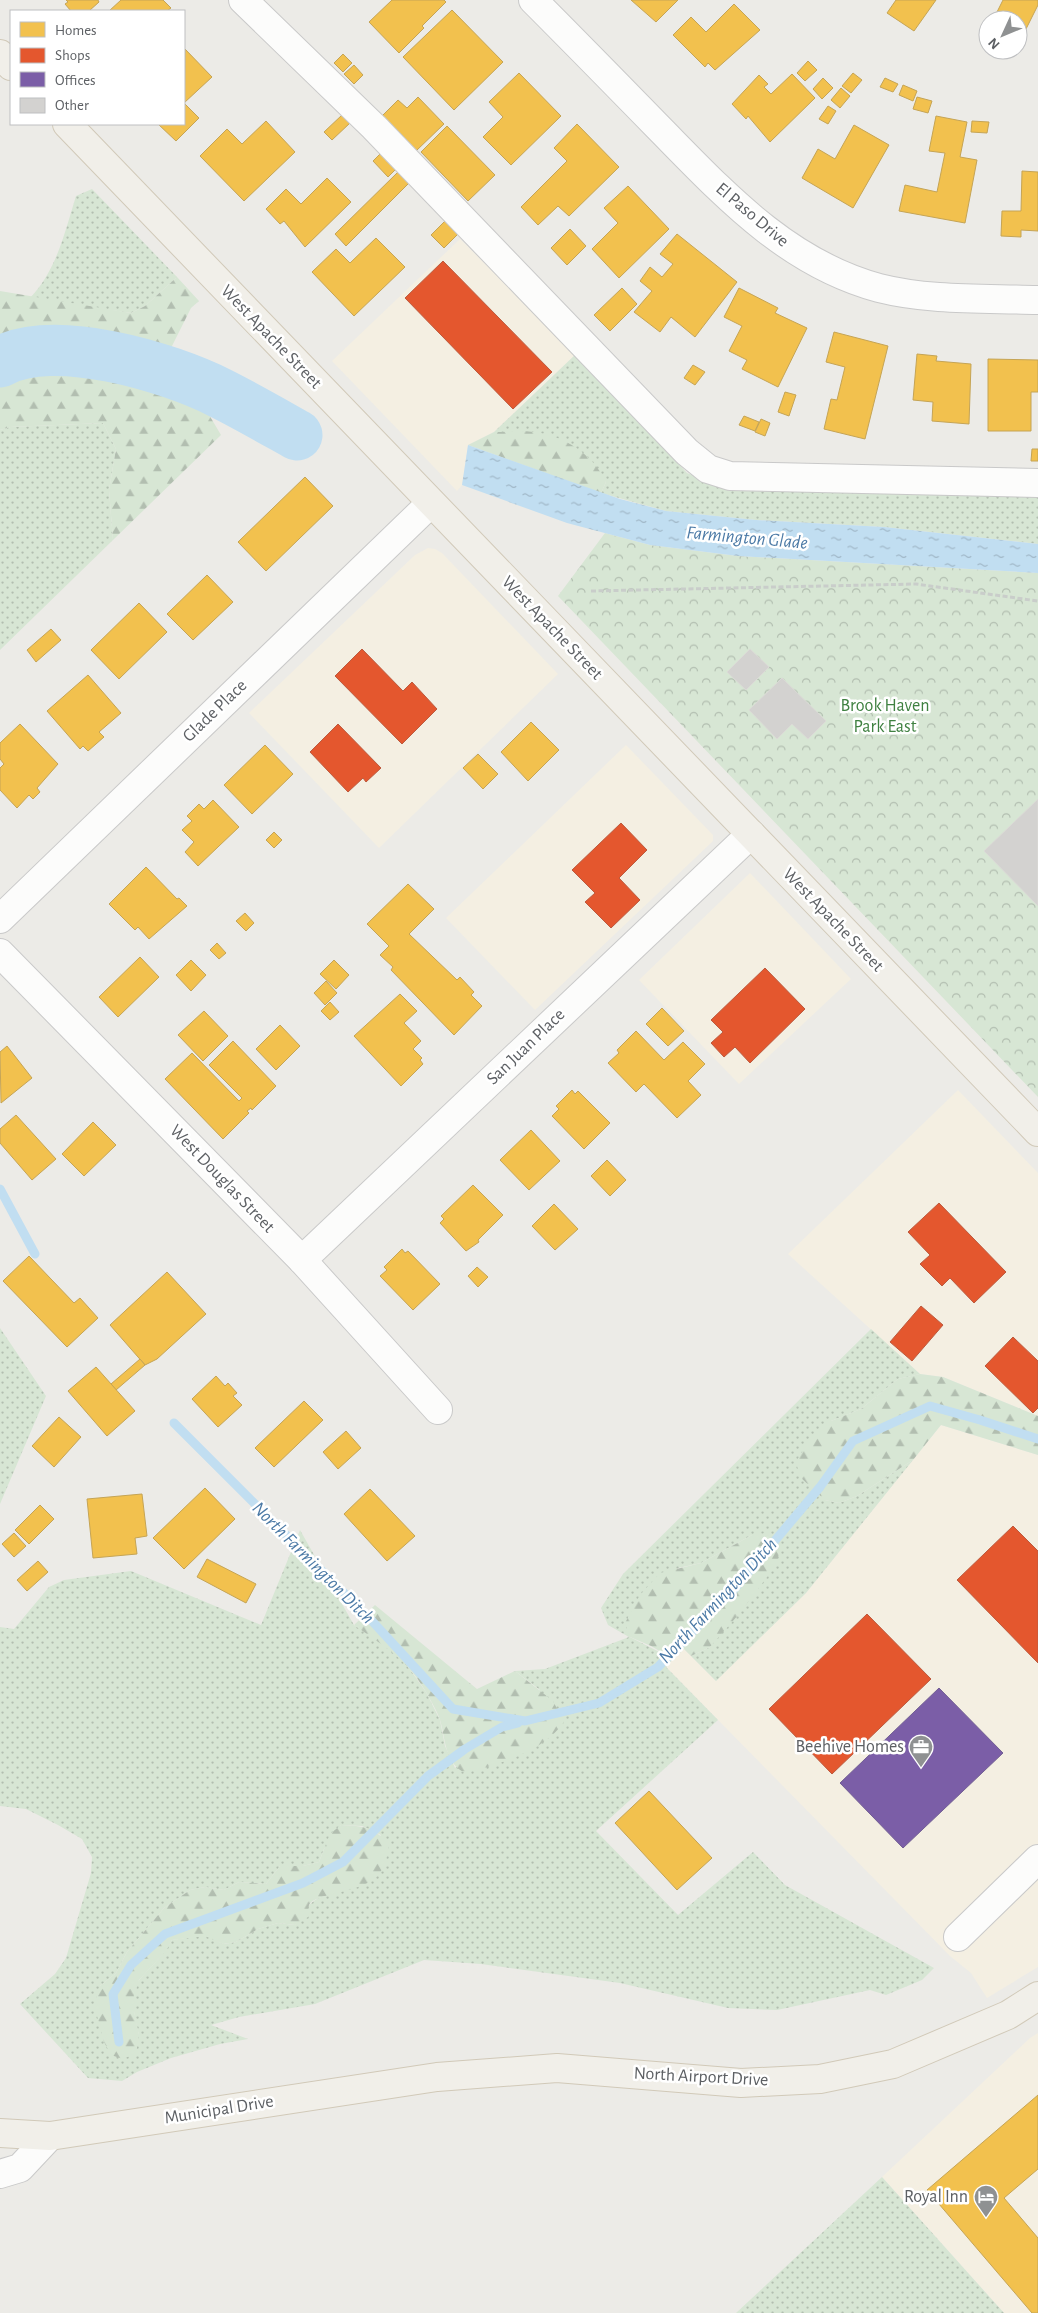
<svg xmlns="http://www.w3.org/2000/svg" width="1038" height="2313" viewBox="0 0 1038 2313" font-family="'Alegreya Sans',sans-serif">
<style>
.commercial{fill:#f4efe2}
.grass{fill:url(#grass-dots);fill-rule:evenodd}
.forest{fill:url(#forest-firs)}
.sand{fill:url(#sand-dots)}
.park{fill:url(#park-crowns)}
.water{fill:url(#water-ripples)}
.homes{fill:#f2c14e;stroke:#c5a455}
.shops{fill:#e4572e;stroke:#bc5a3e}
.offices{fill:#7b5ea7;stroke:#725f93}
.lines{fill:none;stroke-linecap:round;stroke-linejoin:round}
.stream{stroke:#c1def1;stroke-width:9}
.river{stroke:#c1def1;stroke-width:51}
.building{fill:#d3d2d0;stroke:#dbdad6}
.minor-casing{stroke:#c9c9c9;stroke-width:30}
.major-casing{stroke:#d1c9b8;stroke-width:30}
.path{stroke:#c9cdca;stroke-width:3;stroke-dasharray:5 2.5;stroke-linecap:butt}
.minor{stroke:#fcfcfb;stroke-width:28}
.major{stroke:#f1efe9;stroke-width:28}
.labels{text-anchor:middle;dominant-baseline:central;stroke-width:5;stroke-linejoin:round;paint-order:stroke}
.street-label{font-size:18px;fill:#5d6064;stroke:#fff}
.park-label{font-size:18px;fill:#3f8141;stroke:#fff}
.poi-label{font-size:18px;fill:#5d6064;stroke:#fff;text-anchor:end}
.water-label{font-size:19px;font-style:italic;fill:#4c7aa6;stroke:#fff}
</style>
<defs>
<pattern id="grass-dots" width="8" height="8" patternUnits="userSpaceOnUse" patternTransform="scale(1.25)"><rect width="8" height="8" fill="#d7e6d4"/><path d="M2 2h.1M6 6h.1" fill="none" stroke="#b2beb0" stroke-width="1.8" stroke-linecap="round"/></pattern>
<pattern id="forest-firs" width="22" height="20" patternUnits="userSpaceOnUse" patternTransform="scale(1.25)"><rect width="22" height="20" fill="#d7e6d4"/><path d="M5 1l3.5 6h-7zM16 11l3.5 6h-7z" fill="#b2beb0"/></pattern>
<pattern id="sand-dots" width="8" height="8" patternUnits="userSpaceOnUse" patternTransform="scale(1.25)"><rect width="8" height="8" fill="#f2eddf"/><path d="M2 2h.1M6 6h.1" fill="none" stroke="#c7c3b8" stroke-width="1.8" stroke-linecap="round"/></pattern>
<pattern id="park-crowns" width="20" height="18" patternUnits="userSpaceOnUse" patternTransform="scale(1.25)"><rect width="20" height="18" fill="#d7e6d4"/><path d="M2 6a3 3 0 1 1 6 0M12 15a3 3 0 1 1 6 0" fill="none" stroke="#b2beb0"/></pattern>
<pattern id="water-ripples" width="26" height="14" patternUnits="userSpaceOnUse" patternTransform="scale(1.25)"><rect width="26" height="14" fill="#c1def1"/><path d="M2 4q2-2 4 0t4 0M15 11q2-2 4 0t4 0" fill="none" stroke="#a0b7c7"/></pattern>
</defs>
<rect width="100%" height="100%" fill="#ecebe7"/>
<g class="commercial">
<polygon points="460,239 576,354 494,432 468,445 462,485 457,491 332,361"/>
<polygon points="428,548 435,549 442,553 558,674 379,848 249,713 415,555"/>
<polygon points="626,745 713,835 713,841 535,1010 446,918"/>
<polygon points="750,873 851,979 739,1084 639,980"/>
<polygon points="958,1090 1038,1173 1038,1416 943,1377 920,1374 788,1254"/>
<polygon points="941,1425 1038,1455 1038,1967 987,1998 971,1973 950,1956 666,1667 684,1649 716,1681 806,1593"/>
<polygon points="1038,2033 1038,2313 1004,2313 882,2177 1030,2038"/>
</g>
<g class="grass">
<path d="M92,189L177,277L145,306L131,313L30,298C57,270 65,231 76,196Z"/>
<polygon points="576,354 687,473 736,491 1038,495 1038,544 884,527 756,520 666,511 601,493 606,482 533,432 494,432"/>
<polygon points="103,423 116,449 109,490 113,540 0,650 0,430 10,427"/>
<polygon points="0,1328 46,1396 0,1504"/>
<path d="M871,1329L920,1374L898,1379L861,1409L831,1421L825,1500L839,1503L857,1496L913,1460L806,1593L716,1681L691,1656L710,1647L752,1535L701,1563L678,1568L630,1637L673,1659L666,1667L718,1720L596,1831L678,1915L753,1852L785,1885L934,1968L922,1980L886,1995L870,1990L777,2010L728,2008L620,1983L481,1964L424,1960L315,2004L239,2017L211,2025L248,2039L220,2044L171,2058L137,2072L122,2081L88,2078L20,2004L55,1974L66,1958L91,1873L92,1857L82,1839L58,1825L26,1809L0,1806V1627L14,1629L49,1587L64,1580L131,1571L261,1625L300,1530L354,1625L385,1645L404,1661L426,1692L440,1720L445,1746L455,1768L540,1690L515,1671L545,1669L629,1637L608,1625L601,1608L623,1574ZM341,1825L362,1826L381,1835L325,1896C310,1899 303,1913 295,1925L278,1923L258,1929L236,1942L223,1944L206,1935L172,1940C163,1956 151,1966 140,1979C128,1993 135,2019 139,2035L100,1986L116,1973L127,1952L164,1908L190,1890L205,1887L224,1890L239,1882L266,1884L280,1866H303L319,1862L324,1849Z"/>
<polygon points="882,2177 1004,2313 736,2313"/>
</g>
<g class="forest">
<polygon points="177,277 199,301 191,308 171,348 182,366 163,363 136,349 98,340 29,334 0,350 0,291 131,313 145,306"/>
<polygon points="41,365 150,388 205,408 221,435 113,540 109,490 116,449 103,423 10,427 0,430 0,378"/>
<path d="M494,432C507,432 520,430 533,432C563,435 593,454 606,482L601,493L468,445Z"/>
<polygon points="920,1374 943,1377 1038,1416 1038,1455 941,1425 913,1460 857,1496 839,1503 825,1500 800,1477 796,1462 808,1442 831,1421 861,1409 898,1379"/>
<polygon points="768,1533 781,1546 776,1565 739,1614 710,1647 691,1656 684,1649 673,1659 651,1646 630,1637 625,1623 640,1595 660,1573 701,1563 752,1535"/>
<path d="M375,1605L477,1689L515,1671L553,1701L564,1722C543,1752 499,1764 465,1773C444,1762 446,1740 440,1720C437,1711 431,1701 426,1692C406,1658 385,1647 354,1625Z"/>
<path d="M341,1825C363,1826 376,1827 389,1846C387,1856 385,1868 378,1875C363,1893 314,1893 309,1905C308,1908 308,1914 308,1917L295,1925L278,1923L258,1929L236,1942L223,1944L205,1936L172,1940L166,1951L139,1980L134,1996V2011L139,2035L136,2053L123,2059L111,2055L104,2042L94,2004L100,1986L116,1973L127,1952L164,1908L190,1890L205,1887L224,1890L239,1882L266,1884L280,1866H303L319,1862L330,1834Z"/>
</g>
<polygon class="sand" points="29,334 98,340 136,349 163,363 209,372 285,412 303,418 299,450 283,448 205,408 150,388 41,365 0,378 0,350"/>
<polygon class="park" points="605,533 650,545 738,556 1038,573 1038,1097 558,596"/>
<polygon class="water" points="468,445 620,499 666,511 756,520 884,527 1038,544 1038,573 738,556 650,545 567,523 462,485"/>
<g class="homes">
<polygon points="66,0 98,0 99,2 89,11 71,11 65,4 68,2"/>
<polygon points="121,0 163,0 171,8 167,11 109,11"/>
<polygon points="392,0 444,0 446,2 422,26 424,28 399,53 369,22"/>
<polygon points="631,0 678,0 656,22"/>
<polygon points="896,0 936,0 914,31 887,13"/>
<polygon points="1003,0 1038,0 1038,5 1019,43 1018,20 993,20"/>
<polygon points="734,4 760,30 715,70 708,63 705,67 673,35 691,17 706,32"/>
<polygon points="452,10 503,62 454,110 403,57"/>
<polygon points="185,49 212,77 184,103 199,118 176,141 158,124 184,124"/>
<polygon points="343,54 352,63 343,72 334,63"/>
<polygon points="808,61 817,70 805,81 797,73"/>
<polygon points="354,65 363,75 354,84 344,74"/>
<polygon points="519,73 561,116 511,165 483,137 503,117 489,102"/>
<polygon points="853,73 862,80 851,93 842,86"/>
<polygon points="792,74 815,98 770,142 748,116 746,119 732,104 759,75 768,84 764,87 771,94"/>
<polygon points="823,78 833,88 822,99 813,89"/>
<polygon points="885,78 898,84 893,92 880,87"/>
<polygon points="903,85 917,91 913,101 899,95"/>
<polygon points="841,88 850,96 840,108 831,100"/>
<polygon points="418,97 444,124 416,151 382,116 398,100 407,108"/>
<polygon points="917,97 932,101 928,113 913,109"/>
<polygon points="828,106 836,111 828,124 819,119"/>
<polygon points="342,115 350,123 332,140 324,132"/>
<polygon points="936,116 967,122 960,157 977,160 965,223 899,211 905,185 937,192 945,153 929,151"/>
<polygon points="266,121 295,152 244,201 200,156 227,129 242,144"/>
<polygon points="972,121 989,122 987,133 971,132"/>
<polygon points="577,124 619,167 569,216 558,206 538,225 521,207 567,161 554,148"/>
<polygon points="854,125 889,145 853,208 802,178 818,149 835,159"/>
<polygon points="447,126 495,175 468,201 421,152"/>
<polygon points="381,153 396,169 388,177 373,161"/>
<polygon points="1022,171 1038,172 1038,231 1021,230 1021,237 1001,236 1002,211 1021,211"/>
<polygon points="398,172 409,183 346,246 335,234"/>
<polygon points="327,178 351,202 305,247 284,221 280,224 266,209 286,189 301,204"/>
<polygon points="628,186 669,229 619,278 592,249 618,223 604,208"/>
<polygon points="445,221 458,234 444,248 431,235"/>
<polygon points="570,229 586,246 567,265 551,248"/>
<polygon points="677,234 737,282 695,337 671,317 660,332 634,312 652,291 640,281 650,267 662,277 673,264 660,254"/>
<polygon points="376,238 405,267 354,316 312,272 336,249 350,263"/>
<polygon points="622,288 637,304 610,331 594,315"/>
<polygon points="739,288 778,308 775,313 807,328 778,387 742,369 747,360 729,351 742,326 724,317"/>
<polygon points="834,332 888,346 865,439 824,429 831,399 837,400 845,367 826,362"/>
<polygon points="917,354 937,356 936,361 971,364 969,424 932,421 933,402 913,400"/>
<polygon points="988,359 1038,360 1038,392 1031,392 1031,431 988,431"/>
<polygon points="693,365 705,372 695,385 684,378"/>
<polygon points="785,392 796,395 789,416 778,412"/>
<polygon points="744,416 759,422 755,431 739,425"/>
<polygon points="761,419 770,423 765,436 755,432"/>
<polygon points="1032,449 1038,449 1038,461 1031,461"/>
<polygon points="305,477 333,506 266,571 238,542"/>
<polygon points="207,575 233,602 193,640 167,614"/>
<polygon points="139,603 167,632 119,679 91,650"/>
<polygon points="51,629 61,640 36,662 27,650"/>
<polygon points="88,675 121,713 99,732 104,737 88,751 83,746 80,749 47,711"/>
<polygon points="531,722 559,750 528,781 501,752"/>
<polygon points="20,724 58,764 37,788 40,792 33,799 29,795 17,808 0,790 0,768 4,764 0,759 0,743"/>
<polygon points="265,745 293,774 252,814 224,785"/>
<polygon points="478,754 498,774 483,789 463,768"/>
<polygon points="213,800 239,827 198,866 185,852 194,842 182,830 192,821 187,816 199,804 204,809"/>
<polygon points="274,832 282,840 274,848 266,840"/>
<polygon points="146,867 177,899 179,898 187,906 149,939 138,927 135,930 109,904"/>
<polygon points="408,884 434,909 409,934 457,980 460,977 474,992 471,995 482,1006 454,1035 391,970 393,967 380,955 389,946 367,924"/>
<polygon points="245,913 254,923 246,931 236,921"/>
<polygon points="217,943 226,953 219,959 210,950"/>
<polygon points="140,957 159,977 118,1017 99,997"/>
<polygon points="191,960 206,975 191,991 176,975"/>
<polygon points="334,960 349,975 336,989 320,974"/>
<polygon points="326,981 337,993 325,1005 314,993"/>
<polygon points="400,994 417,1011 404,1023 421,1041 413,1049 422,1058 420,1060 423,1064 401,1086 354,1036"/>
<polygon points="330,1002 339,1012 330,1020 321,1011"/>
<polygon points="662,1008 684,1031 668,1046 646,1024"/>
<polygon points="204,1011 228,1036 203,1061 178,1035"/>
<polygon points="280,1025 300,1046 276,1070 256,1049"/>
<polygon points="636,1031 664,1060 683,1042 705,1064 688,1081 701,1095 677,1118 644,1084 636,1092 608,1063 619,1053 617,1050"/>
<polygon points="233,1041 276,1086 252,1110 251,1108 247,1111 249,1113 223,1139 165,1079 192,1053 239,1101 242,1098 209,1065"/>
<polygon points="7,1046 32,1078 1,1103 0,1052"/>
<polygon points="572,1090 575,1094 578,1091 610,1123 584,1149 552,1116 559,1109 556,1106"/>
<polygon points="16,1115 56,1159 32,1180 0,1143 0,1129"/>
<polygon points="93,1122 116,1145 84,1176 62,1154"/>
<polygon points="531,1130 560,1161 529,1190 500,1160"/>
<polygon points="607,1160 626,1180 610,1196 591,1176"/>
<polygon points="473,1185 503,1215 478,1240 479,1242 466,1251 440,1223 444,1219 441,1216"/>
<polygon points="554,1204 578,1229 555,1250 532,1226"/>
<polygon points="402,1249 405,1253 408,1251 440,1284 413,1310 380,1276 387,1270 384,1267"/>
<polygon points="29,1256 74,1303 80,1298 98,1318 67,1347 3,1281"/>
<polygon points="477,1267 488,1277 478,1287 468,1276"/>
<polygon points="167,1272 206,1314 157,1359 145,1365 110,1325"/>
<polygon points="140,1359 145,1365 116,1390 111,1384"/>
<polygon points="96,1367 135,1411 107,1436 68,1391"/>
<polygon points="216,1376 225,1386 228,1383 237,1393 233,1396 242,1405 218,1427 192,1399"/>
<polygon points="304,1401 323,1420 274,1467 255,1448"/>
<polygon points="59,1417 81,1437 54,1467 32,1446"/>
<polygon points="346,1431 361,1448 338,1469 323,1452"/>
<polygon points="205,1488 235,1519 184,1569 153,1538"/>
<polygon points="370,1489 415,1536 387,1561 344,1514"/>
<polygon points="142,1494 147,1536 135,1538 137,1554 93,1558 87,1499"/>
<polygon points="40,1505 54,1519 29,1544 15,1530"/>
<polygon points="14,1533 26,1546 14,1557 2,1544"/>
<polygon points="207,1559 256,1584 246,1603 197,1577"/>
<polygon points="38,1561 48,1572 27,1591 17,1580"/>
<polygon points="649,1791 712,1858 677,1890 615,1823"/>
<polygon points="1038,2095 1038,2169 1004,2198 1038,2238 1038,2313 1032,2313 927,2190"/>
</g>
<g class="shops">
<polygon points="443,261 552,372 513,409 405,298"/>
<polygon points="362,649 403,691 412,682 437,709 402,744 335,676"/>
<polygon points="338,724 381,768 366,782 363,778 348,792 310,752"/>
<polygon points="621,823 647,850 619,878 640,900 611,928 585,902 595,893 572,870"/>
<polygon points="765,968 805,1009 750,1063 735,1047 724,1057 711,1043 723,1032 711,1020"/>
<polygon points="939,1203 1006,1272 974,1303 950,1278 942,1286 920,1264 930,1255 908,1232"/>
<polygon points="921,1306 943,1325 912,1361 890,1342"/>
<polygon points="1013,1337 1038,1361 1038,1408 1033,1413 985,1366"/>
<polygon points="1013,1526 1038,1551 1038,1663 957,1580"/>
<polygon points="867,1614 931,1679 832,1774 769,1709"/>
</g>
<polygon class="offices" points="939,1688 1003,1753 903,1848 840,1783"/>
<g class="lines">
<g class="stream">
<polyline points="0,1189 35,1254"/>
<polyline points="174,1423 373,1622 453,1709 525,1721 599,1703 658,1667 735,1588 820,1487 853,1441 930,1406 980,1420 1038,1439"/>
<polyline points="119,2042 113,1994 131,1965 165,1934 303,1883 343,1862 428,1776 465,1749 502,1727 518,1723"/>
</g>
<path class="river" d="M0,362C53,332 169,367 220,393C246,406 272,421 297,435"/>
</g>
<g class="building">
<polygon points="750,649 769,667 746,690 727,672"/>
<polygon points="782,678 826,721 808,739 792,724 777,739 749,710"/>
<polygon points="1038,799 1038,906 984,851"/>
</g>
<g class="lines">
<defs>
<g id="minor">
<polyline points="243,0 374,127 687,452 708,469 730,476 1038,483"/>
<path d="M533,0C575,42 617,85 658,127C723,193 786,263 879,288C930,301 986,298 1038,300"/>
<polyline points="0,919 431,503"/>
<polyline points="0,953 302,1260 438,1410"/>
<polyline points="302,1260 751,834"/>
<polyline points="958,1937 1038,1859"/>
<polyline points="0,2174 20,2168 50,2136"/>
</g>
<g id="major">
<polyline points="0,54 11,66"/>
<polyline points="67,124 1038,1132"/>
<polyline points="0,2133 50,2136 437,2077 557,2068 741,2083 820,2079 893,2064 1008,2015 1038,1996"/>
</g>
</defs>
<use href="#minor" class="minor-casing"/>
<use href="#major" class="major-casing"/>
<polyline class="path" points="591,591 916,584 1038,601"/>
<use href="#minor" class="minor"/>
<use href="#major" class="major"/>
</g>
<defs>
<symbol id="office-pin" viewBox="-11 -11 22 30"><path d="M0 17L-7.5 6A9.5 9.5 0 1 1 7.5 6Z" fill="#8f9192" stroke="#fff"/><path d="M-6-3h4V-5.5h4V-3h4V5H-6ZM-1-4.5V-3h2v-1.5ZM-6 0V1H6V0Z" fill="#fff"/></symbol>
<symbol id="hotel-pin" viewBox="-11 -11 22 30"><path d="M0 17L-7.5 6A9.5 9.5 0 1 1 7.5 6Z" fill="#8f9192" stroke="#fff"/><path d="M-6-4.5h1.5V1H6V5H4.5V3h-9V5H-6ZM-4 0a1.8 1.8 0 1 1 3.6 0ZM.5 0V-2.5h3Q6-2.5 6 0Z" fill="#fff"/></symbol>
</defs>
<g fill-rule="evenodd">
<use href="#office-pin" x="907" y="1733" width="28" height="38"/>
<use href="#hotel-pin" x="972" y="2183" width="28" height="38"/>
</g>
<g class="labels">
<g class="street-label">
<text transform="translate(752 215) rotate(40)">El Paso Drive</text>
<text transform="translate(271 337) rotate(46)">West Apache Street</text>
<text transform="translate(552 628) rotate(46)">West Apache Street</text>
<text transform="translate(215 711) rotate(-44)">Glade Place</text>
<text transform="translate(833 920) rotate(46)">West Apache Street</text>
<text transform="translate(526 1047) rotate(-44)">San Juan Place</text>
<text transform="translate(222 1179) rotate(46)">West Douglas Street</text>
<text transform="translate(701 2077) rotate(3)">North Airport Drive</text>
<text transform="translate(219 2110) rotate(-9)">Municipal Drive</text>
</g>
<g class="park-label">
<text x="885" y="706">Brook Haven<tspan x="885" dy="21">Park East</tspan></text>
</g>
<g class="poi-label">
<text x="904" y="1747">Beehive Homes</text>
<text x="968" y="2197">Royal Inn</text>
</g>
<g class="water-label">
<text transform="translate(747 538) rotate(5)">Farmington Glade</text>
<text transform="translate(313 1563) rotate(45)">North Farmington Ditch</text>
<text transform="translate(718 1601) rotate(-47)">North Farmington Ditch</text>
</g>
</g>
<rect x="10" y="10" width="175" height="115" fill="#ffffff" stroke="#bebfc1"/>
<rect x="20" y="22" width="25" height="15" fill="#f2c14e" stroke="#bebfc1"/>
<text x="55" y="35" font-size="15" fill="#5d6064">Homes</text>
<rect x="20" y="48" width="25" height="15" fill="#e4572e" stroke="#bebfc1"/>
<text x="55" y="60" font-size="15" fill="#5d6064">Shops</text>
<rect x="20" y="72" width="25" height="15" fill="#7b5ea7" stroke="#bebfc1"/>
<text x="55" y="85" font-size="15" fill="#5d6064">Offices</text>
<rect x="20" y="98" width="25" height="15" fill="#d3d2d0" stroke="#bebfc1"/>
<text x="55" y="110" font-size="15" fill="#5d6064">Other</text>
<g transform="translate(1003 35) rotate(226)"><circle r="24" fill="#ffffff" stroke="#bebfc1"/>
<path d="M0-4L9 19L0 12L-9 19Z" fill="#8f9192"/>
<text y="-8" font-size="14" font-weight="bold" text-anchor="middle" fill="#5d6064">N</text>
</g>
</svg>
